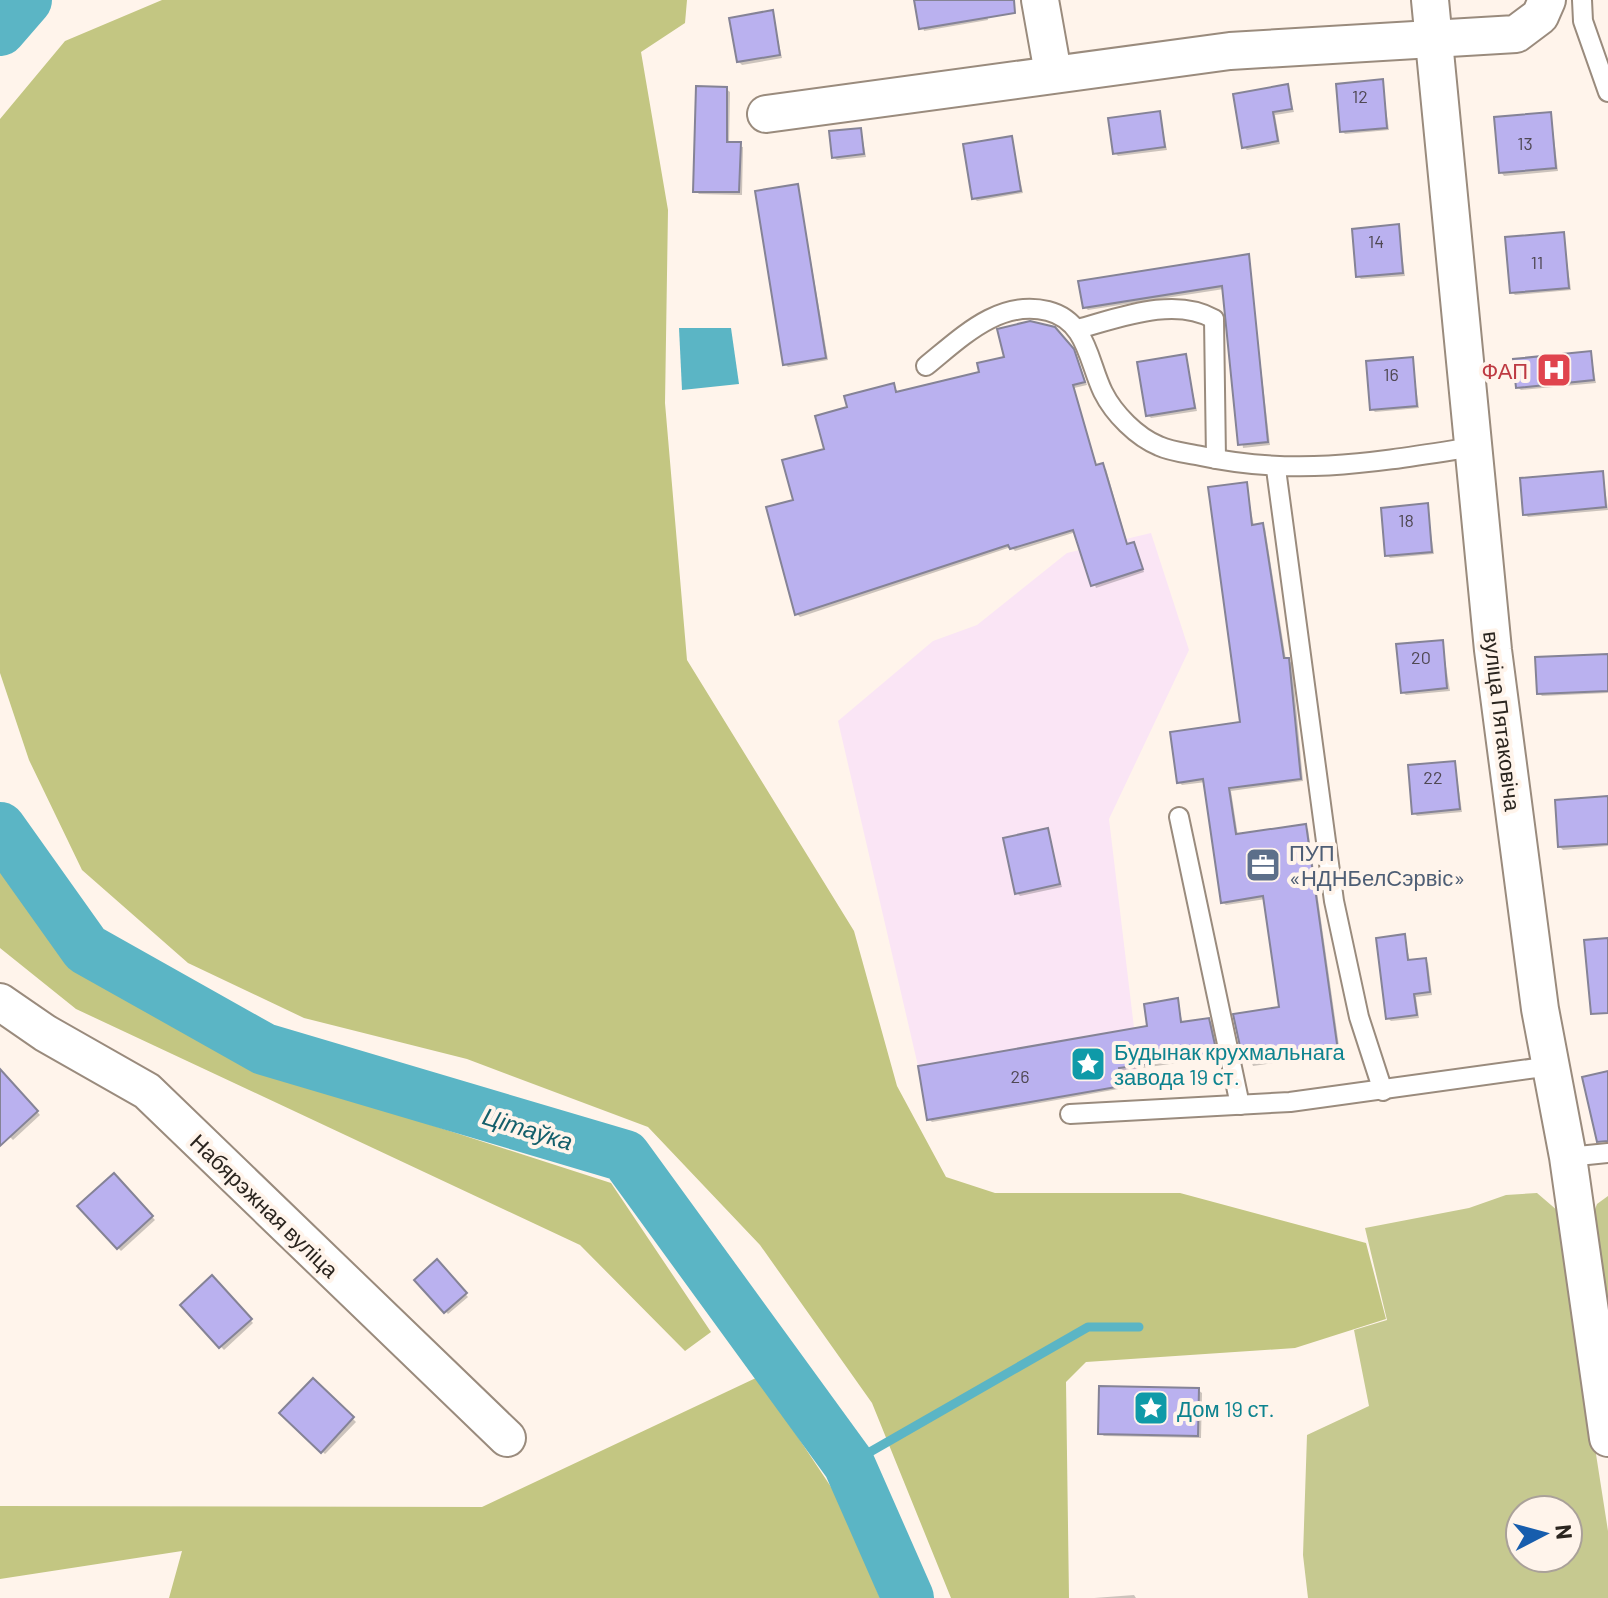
<svg xmlns="http://www.w3.org/2000/svg" width="1608" height="1598" viewBox="0 0 1608 1598" font-family="Barlow,sans-serif">
<style>
.industrial{fill:#fae5f5}
.green{fill:#c6c990;fill-rule:evenodd}
.forest{fill:#c3c682}
.water{fill:#5bb5c5}
.shadow{fill:#0003}
.lines{fill:none;stroke-linecap:round;stroke-linejoin:round}
.stream{stroke:#5bb5c5;stroke-width:9}
.river{stroke:#5bb5c5;stroke-width:52}
.building{fill:#bab1ef;stroke:#858396;stroke-width:2}
.service-casing{stroke:#9a8b7d;stroke-width:22}
.minor-casing{stroke:#9a8b7d;stroke-width:40}
.service{stroke:#fff;stroke-width:18}
.minor{stroke:#fff;stroke-width:36}
.labels{text-anchor:middle;dominant-baseline:central;stroke-width:8;stroke-linejoin:round;paint-order:stroke}
.number-label{font-size:18px;fill:#4f4853}
.health-label{font-size:22px;fill:#be3a42;stroke:#fff4eb;text-anchor:end}
.street-label{font-size:22px;fill:#2b251f;stroke:#fff4eb}
.service-label{font-size:22px;fill:#4e5e75;stroke:#fff4eb;text-anchor:start}
.culture-label{font-size:22px;fill:#0d838f;stroke:#fff4eb;text-anchor:start}
.water-label{font-size:24px;font-style:italic;fill:#145f6b;stroke:#fff4eb}
</style>
<rect width="100%" height="100%" fill="#fff4eb"/>
<polygon class="industrial" points="1151,533 1189,650 1109,819 1140,1078 1122,1086 927,1120 918,1066 838,721 933,641 977,625 1067,553"/>
<g class="green">
<path d="M1537,1193L1558,1211L1608,1531V1598H1308L1303,1555L1307,1435L1369,1406L1354,1330L1387,1320L1365,1228L1469,1208L1506,1195ZM1520,1510H1568V1558H1520Z"/>
<polygon points="1608,1196 1608,1341 1588,1228 1597,1204"/>
</g>
<g class="forest">
<polygon points="162,0 687,0 685,23 641,52 668,210 665,403 687,660 854,931 897,1086 946,1177 995,1193 1180,1193 1366,1243 1386,1319 1295,1348 1086,1362 1066,1382 1069,1598 951,1598 872,1403 760,1245 648,1127 467,1059 304,1018 188,963 82,870 29,760 0,673 0,119 65,41"/>
<polygon points="0,872 77,967 261,1070 611,1183 711,1332 685,1351 580,1245 76,1009 0,948"/>
<polygon points="758,1377 837,1496 880,1598 169,1598 182,1551 0,1579 0,1506 482,1507"/>
</g>
<polygon class="water" points="679,328 731,328 739,384 682,390"/>
<g class="shadow">
<polygon points="916,0 984,0 988,20 924,31"/>
<polygon points="772,12 782,58 742,65 739,62"/>
<polygon points="1382,81 1389,130 1345,134 1342,131"/>
<polygon points="1287,86 1294,112 1275,115 1280,144 1247,150 1244,147"/>
<polygon points="726,89 730,92 729,144 743,147 742,195 699,194 696,191"/>
<polygon points="1159,113 1167,150 1118,156 1115,153"/>
<polygon points="1551,114 1558,171 1504,176 1501,172"/>
<polygon points="861,130 866,157 837,160 833,157"/>
<polygon points="1011,138 1023,193 977,201 974,198"/>
<polygon points="798,186 828,360 788,367 785,364"/>
<polygon points="1398,226 1405,276 1361,279 1358,276"/>
<polygon points="1563,234 1571,290 1515,295 1512,292"/>
<polygon points="1248,256 1270,445 1243,448 1224,289 1088,310 1085,307"/>
<polygon points="1054,328 1076,354 1087,385 1074,388 1097,467 1106,469 1128,546 1136,547 1144,572 1096,588 1076,532 1015,551 1011,547 800,617 797,614 796,502 849,408 893,385 898,393 982,374"/>
<polygon points="1591,354 1596,383 1521,390 1517,387"/>
<polygon points="1185,356 1197,411 1151,418 1148,415"/>
<polygon points="1412,359 1419,408 1375,412 1372,409"/>
<polygon points="1603,473 1608,510 1528,517 1525,514"/>
<polygon points="1246,484 1254,526 1265,528 1286,660 1292,663 1303,781 1231,791 1238,836 1305,826 1308,829 1340,1053 1253,1066 1248,1053 1243,1050 1281,1008 1266,899 1226,905 1222,902 1206,782 1182,785 1179,782 1242,724"/>
<polygon points="1427,505 1434,554 1390,558 1387,555"/>
<polygon points="1442,642 1450,691 1406,695 1402,692"/>
<polygon points="1608,656 1608,693 1542,696 1539,693"/>
<polygon points="1455,763 1462,812 1417,816 1414,813"/>
<polygon points="1608,798 1608,846 1563,850 1560,847"/>
<polygon points="1047,831 1062,887 1020,896 1017,893"/>
<polygon points="1405,937 1410,962 1425,960 1428,963 1432,995 1416,997 1419,1018 1391,1021 1388,1018"/>
<polygon points="1177,1001 1183,1024 1209,1020 1212,1023 1219,1057 1121,1071 1124,1088 932,1122 929,1119 1149,1027"/>
<polygon points="0,1070 40,1115 13,1140 0,1127"/>
<polygon points="114,1176 155,1220 121,1251 80,1207"/>
<polygon points="437,1262 468,1297 448,1314 417,1280"/>
<polygon points="212,1278 253,1323 224,1350 182,1305"/>
<polygon points="313,1380 356,1422 325,1454 281,1413"/>
<polygon points="1198,1390 1202,1393 1201,1438 1104,1436 1100,1433"/>
<polygon points="1134,1595 1136,1598 1094,1598"/>
</g>
<g class="lines">
<polyline class="stream" points="849,1464 1088,1327 1139,1327"/>
<g class="river">
<polyline points="0,30 26,0"/>
<polyline points="0,828 86,949 264,1049 625,1156 849,1464 908,1598"/>
</g>
</g>
<g class="building">
<polygon points="914,0 1014,0 1015,13 919,29"/>
<polygon points="773,10 780,55 737,62 729,18"/>
<polygon points="1383,79 1387,128 1340,132 1336,84"/>
<polygon points="1288,84 1292,109 1273,112 1278,141 1242,148 1233,94"/>
<polygon points="696,86 727,87 727,142 741,142 739,192 693,192"/>
<polygon points="1160,111 1165,147 1113,154 1108,118"/>
<polygon points="1551,112 1556,168 1499,173 1494,117"/>
<polygon points="861,128 864,154 832,158 829,131"/>
<polygon points="1012,136 1021,191 972,199 963,144"/>
<polygon points="798,184 826,358 783,365 755,191"/>
<polygon points="1399,224 1403,273 1356,277 1352,229"/>
<polygon points="1564,232 1569,288 1510,293 1505,237"/>
<polygon points="1249,254 1268,442 1238,445 1222,286 1083,308 1078,281"/>
<polygon points="1030,321 1055,327 1074,349 1085,382 1073,385 1096,465 1103,463 1127,544 1134,542 1143,569 1091,586 1073,530 1010,549 1008,545 795,615 766,507 793,500 782,460 824,449 815,416 847,407 844,396 894,383 896,392 979,372 977,363 1004,357 997,329"/>
<polygon points="1591,351 1594,380 1516,388 1513,359"/>
<polygon points="1186,354 1195,408 1146,416 1137,362"/>
<polygon points="1413,357 1417,406 1370,410 1366,361"/>
<polygon points="1603,471 1606,507 1523,515 1520,478"/>
<polygon points="1247,482 1252,525 1263,523 1284,658 1289,658 1301,779 1229,788 1236,834 1306,824 1338,1051 1248,1063 1246,1050 1241,1051 1233,1014 1279,1007 1263,896 1221,903 1203,779 1177,783 1170,732 1240,722 1208,487"/>
<polygon points="1428,503 1432,552 1385,556 1381,508"/>
<polygon points="1443,640 1447,688 1401,693 1396,644"/>
<polygon points="1608,654 1608,691 1537,694 1535,657"/>
<polygon points="1455,761 1460,809 1412,814 1408,765"/>
<polygon points="1608,796 1608,844 1558,847 1555,800"/>
<polygon points="1048,828 1060,884 1015,894 1003,838"/>
<polygon points="1405,934 1408,960 1426,958 1430,992 1414,994 1417,1015 1386,1019 1376,938"/>
<polygon points="1608,938 1608,1013 1591,1014 1584,940"/>
<polygon points="1178,998 1181,1022 1209,1018 1217,1054 1119,1068 1122,1086 927,1120 918,1066 1147,1026 1144,1004"/>
<polygon points="0,1069 38,1111 0,1146"/>
<polygon points="1608,1071 1608,1141 1597,1142 1582,1077"/>
<polygon points="114,1173 153,1216 117,1249 77,1206"/>
<polygon points="437,1259 467,1293 444,1313 414,1280"/>
<polygon points="212,1275 252,1319 219,1348 180,1305"/>
<polygon points="313,1378 354,1417 321,1453 279,1413"/>
<polygon points="1099,1386 1199,1388 1198,1436 1098,1434"/>
</g>
<g class="lines">
<defs>
<g id="service">
<polyline points="1582,0 1583,21 1608,92"/>
<path d="M1078,329C1119,318 1174,296 1214,319L1216,459"/>
<path d="M926,366C962,337 999,299 1048,311C1087,321 1088,361 1103,392C1114,414 1137,437 1159,446C1172,452 1188,453 1201,456C1297,477 1377,462 1473,447"/>
<polyline points="1276,469 1334,901 1359,1017 1383,1091"/>
<polyline points="1179,817 1240,1105"/>
<polyline points="1070,1114 1290,1102 1551,1066"/>
<polyline points="1568,1157 1608,1153"/>
</g>
<g id="minor">
<polyline points="1040,0 1053,73"/>
<polyline points="1430,0 1493,650 1540,1009 1568,1157 1608,1438"/>
<polyline points="766,114 1230,51 1516,34 1540,16 1547,0"/>
<polyline points="0,1002 45,1033 147,1091 507,1438"/>
</g>
</defs>
<use href="#service" class="service-casing"/>
<use href="#minor" class="minor-casing"/>
<use href="#service" class="service"/>
<use href="#minor" class="minor"/>
</g>
<defs>
<symbol id="hospital-square" viewBox="-11 -11 22 22"><rect x="-9" y="-9" width="18" height="18" rx="4" fill="#e0444e" stroke="#fff4eb"/><path d="M-5-5h3v3.5h4V-5h3V5h-3V1.5h-4V5h-3Z" fill="#fff"/></symbol>
<symbol id="office-square" viewBox="-11 -11 22 22"><rect x="-9" y="-9" width="18" height="18" rx="4" fill="#5c6f8a" stroke="#fff4eb"/><path d="M-6-3h4V-5.5h4V-3h4V5H-6ZM-1-4.5V-3h2v-1.5ZM-6 0V1H6V0Z" fill="#fff"/></symbol>
<symbol id="sight-square" viewBox="-11 -11 22 22"><rect x="-9" y="-9" width="18" height="18" rx="4" fill="#0f9aa8" stroke="#fff4eb"/><path d="M0-6L1.8-2.2L6-1.7L2.9 1.2L3.7 5.4L0 3.3L-3.7 5.4L-2.9 1.2L-6-1.7L-1.8-2.2Z" fill="#fff"/></symbol>
</defs>
<g fill-rule="evenodd">
<use href="#hospital-square" x="1534" y="350" width="40" height="40"/>
<use href="#office-square" x="1243" y="845" width="40" height="40"/>
<use href="#sight-square" x="1068" y="1044" width="40" height="40"/>
<use href="#sight-square" x="1131" y="1388" width="40" height="40"/>
</g>
<g class="labels">
<g class="number-label">
<text x="1360" y="96">12</text>
<text x="1525" y="143">13</text>
<text x="1376" y="241">14</text>
<text x="1537" y="262">11</text>
<text x="1391" y="374">16</text>
<text x="1406" y="520">18</text>
<text x="1421" y="657">20</text>
<text x="1433" y="777">22</text>
<text x="1020" y="1076">26</text>
</g>
<g class="health-label">
<text x="1528" y="370">ФАП</text>
</g>
<g class="street-label">
<text transform="translate(1503 721) rotate(83)">вуліца Пятаковіча</text>
<text transform="translate(265 1205) rotate(44)">Набярэжная вуліца</text>
</g>
<g class="service-label">
<text x="1289" y="852">ПУП<tspan x="1289" dy="25">«НДНБелСэрвіс»</tspan></text>
</g>
<g class="culture-label">
<text x="1114" y="1051">Будынак крухмальнага<tspan x="1114" dy="25">завода 19 ст.</tspan></text>
<text x="1177" y="1408">Дом 19 ст.</text>
</g>
<g class="water-label">
<text transform="translate(528 1128) rotate(17)">Цітаўка</text>
</g>
</g>
<g transform="translate(1544 1534) rotate(84)"><circle r="38" fill="#fff4eb" stroke="#aaa199" stroke-width="2"/>
<path d="M0-6L14 30L0 20L-14 30Z" fill="#175dad"/>
<text y="-12" font-size="22" font-weight="bold" text-anchor="middle" fill="#2b251f">N</text>
</g>
</svg>
